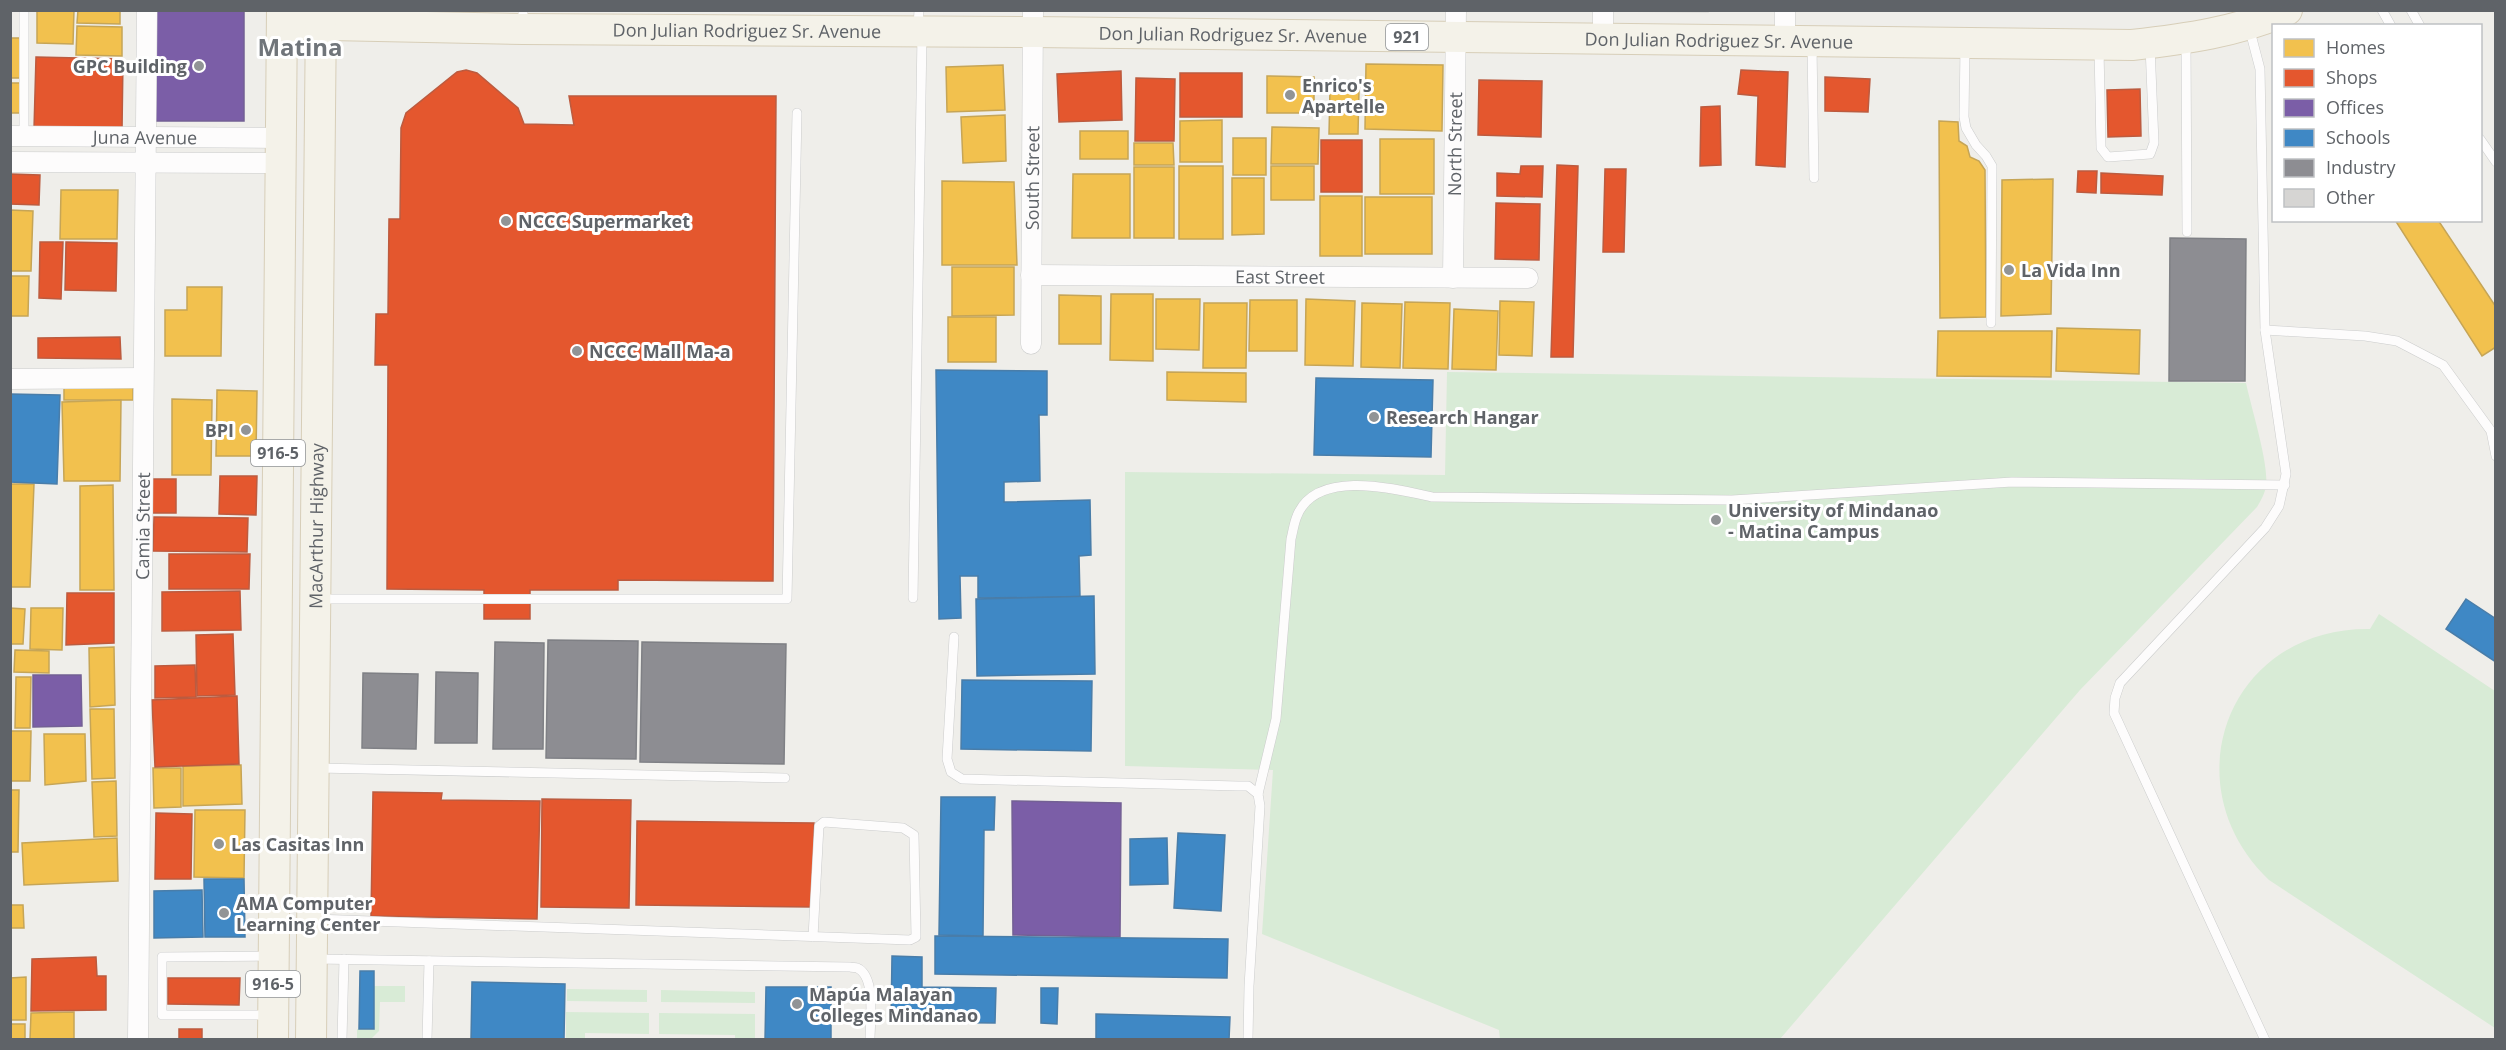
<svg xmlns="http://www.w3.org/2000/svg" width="2506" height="1050" viewBox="0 0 2506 1050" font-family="'Open Sans',sans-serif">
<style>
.green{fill:#d8ebd6}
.homes{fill:#f2c14e;stroke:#c6a556;stroke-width:1.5}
.shops{fill:#e4572e;stroke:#bc5b3f;stroke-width:1.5}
.offices{fill:#7b5ea7;stroke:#736094;stroke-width:1.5}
.schools{fill:#3f88c5;stroke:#497da9;stroke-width:1.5}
.industry{fill:#8d8d92;stroke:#7f8085;stroke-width:1.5}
.building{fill:#d6d5d3;stroke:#deddd9;stroke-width:1.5}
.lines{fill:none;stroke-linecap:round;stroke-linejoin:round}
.service-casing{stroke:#cbcccc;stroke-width:10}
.minor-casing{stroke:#cbcccc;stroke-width:21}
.primary-casing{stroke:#d7ceb8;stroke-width:32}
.service{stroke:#fdfcfc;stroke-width:9}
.minor{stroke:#fdfcfc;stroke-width:20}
.primary{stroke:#f4f2e9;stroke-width:30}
.poi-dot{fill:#919496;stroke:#fff;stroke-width:2}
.labels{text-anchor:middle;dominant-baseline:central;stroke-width:6;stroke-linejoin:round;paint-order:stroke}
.shield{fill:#fff;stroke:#8f9295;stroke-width:1.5}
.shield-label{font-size:16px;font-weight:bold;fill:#5f6368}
.street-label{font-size:18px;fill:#5f6368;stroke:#fff}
.poi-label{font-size:18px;font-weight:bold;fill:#5f6368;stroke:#fff;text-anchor:start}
.district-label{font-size:24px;font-weight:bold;fill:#70757a;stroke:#fff}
</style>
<rect width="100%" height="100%" fill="#efeeea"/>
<g class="green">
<path d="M1447,372L2246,383C2251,407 2269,464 2266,485C2265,494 2261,500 2257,507L2080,690L1780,1039H1500L1499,1030L1262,934L1273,770L1125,766V472L1445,475Z"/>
<path d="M2379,614L2495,691V1028L2269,880C2169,784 2229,627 2370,629Z"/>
<polygon points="374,986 405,986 405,1002 380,1002 379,1031 371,1039 357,1040 357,1029 374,1029"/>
<polygon points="567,989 647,990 647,1002 567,1001"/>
<polygon points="661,990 755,992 755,1003 661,1002"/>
<polygon points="566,1012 649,1013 649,1034 585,1033 585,1039 566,1039"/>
<polygon points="659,1013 755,1014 755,1039 735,1039 735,1035 659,1034"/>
</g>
<g class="homes">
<polygon points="37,10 74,10 73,44 37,43"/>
<polygon points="78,10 120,10 120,24 77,23"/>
<polygon points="77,26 122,27 122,56 76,55"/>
<polygon points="10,38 20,38 21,78 10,78"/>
<polygon points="1366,64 1443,65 1442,131 1365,129"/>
<polygon points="1003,65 1005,110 947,112 946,67"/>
<polygon points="1267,76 1314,77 1314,113 1267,113"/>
<rect x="10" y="83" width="10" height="30"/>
<polygon points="1330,90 1359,90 1358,134 1329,134"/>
<polygon points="1005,115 1006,161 963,163 961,117"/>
<polygon points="1222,120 1222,162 1180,162 1180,121"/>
<polygon points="1939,121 1958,122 1959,141 1967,146 1970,157 1979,161 1985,170 1986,317 1940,318"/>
<polygon points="1272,127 1319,128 1318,164 1271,164"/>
<rect x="1080" y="131" width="48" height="28"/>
<rect x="1233" y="138" width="33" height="37"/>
<rect x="1380" y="139" width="54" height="55"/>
<polygon points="1134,143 1173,143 1174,165 1134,165"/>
<rect x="1179" y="166" width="44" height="73"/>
<rect x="1271" y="166" width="43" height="34"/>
<rect x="1134" y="167" width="40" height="71"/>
<polygon points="1073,174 1130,174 1130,238 1072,238"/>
<polygon points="1232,178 1264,178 1264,234 1232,235"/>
<polygon points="2053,179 2051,314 2001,316 2002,180"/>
<polygon points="942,181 1014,182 1017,265 942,265"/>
<polygon points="61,190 118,190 117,239 60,239"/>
<rect x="1320" y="196" width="42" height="60"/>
<rect x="1365" y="197" width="67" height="57"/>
<polygon points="10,210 33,211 31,271 10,271"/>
<polygon points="2395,220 2438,220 2496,307 2496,347 2482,356"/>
<polygon points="952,267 1014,267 1014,315 952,316"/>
<polygon points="10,276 29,276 28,316 10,316"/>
<polygon points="187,287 222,287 221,356 165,356 165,310 187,310"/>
<polygon points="1111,294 1153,294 1153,361 1110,360"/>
<polygon points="1059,295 1101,296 1101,344 1059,344"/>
<polygon points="1156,299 1200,299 1199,350 1156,349"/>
<polygon points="1306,299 1355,301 1353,366 1305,365"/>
<polygon points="1250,300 1297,300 1297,351 1249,351"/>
<polygon points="1500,301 1534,302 1532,356 1499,355"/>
<polygon points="1405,302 1450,303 1448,369 1403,368"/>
<polygon points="1204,303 1247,303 1246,368 1203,368"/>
<polygon points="1362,303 1402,304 1400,368 1361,367"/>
<polygon points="1454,309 1498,311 1496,370 1452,369"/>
<rect x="948" y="317" width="48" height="45"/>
<polygon points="2057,328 2140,330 2139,374 2056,371"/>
<polygon points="1938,331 2052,331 2051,377 1937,376"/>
<polygon points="1167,372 1246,373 1246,402 1167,400"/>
<rect x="64" y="382" width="69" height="18"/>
<polygon points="217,390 257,391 256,456 216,456"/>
<polygon points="172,399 212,400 211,475 172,475"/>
<polygon points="121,400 120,481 64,481 62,402"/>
<polygon points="10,484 34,484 30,587 10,587"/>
<polygon points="113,485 114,590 80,590 80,486"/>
<polygon points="10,608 25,609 23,644 10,644"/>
<polygon points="31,608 63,608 62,650 30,649"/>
<polygon points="114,647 115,705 90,707 89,648"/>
<polygon points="15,650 49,651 49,673 14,672"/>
<polygon points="16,677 31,677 30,728 15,728"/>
<polygon points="90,709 114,709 115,778 92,779"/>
<polygon points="10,731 31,731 30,781 10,781"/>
<polygon points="44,734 85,734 86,781 45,785"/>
<polygon points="241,765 242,804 183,806 183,766"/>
<polygon points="153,768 181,768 181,807 154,808"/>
<polygon points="116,781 117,836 94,837 92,782"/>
<polygon points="10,790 19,790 18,852 10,852"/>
<polygon points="195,810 245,810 244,878 194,877"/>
<polygon points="117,838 118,881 24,885 22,843"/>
<polygon points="10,905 23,905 24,928 10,928"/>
<polygon points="26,977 26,1020 10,1020 10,978"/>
<polygon points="74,1012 74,1040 30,1040 31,1013"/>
<rect x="10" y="1024" width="15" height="16"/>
</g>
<g class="shops">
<polygon points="36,57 123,59 122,131 34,129"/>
<polygon points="466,70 477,73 518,108 524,124 574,125 569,96 776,96 773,581 618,580 618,590 530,590 530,619 484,619 484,590 387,589 388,365 375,365 376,314 388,314 389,219 400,219 401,128 406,113 457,72"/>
<polygon points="1741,70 1788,72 1785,167 1756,165 1758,96 1738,94"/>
<polygon points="1121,71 1122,120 1059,122 1057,74"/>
<rect x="1180" y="73" width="62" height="44"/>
<polygon points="1825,77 1870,79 1868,112 1825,111"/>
<polygon points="1136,78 1175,79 1174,141 1135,141"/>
<polygon points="1479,80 1542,81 1541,137 1478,135"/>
<polygon points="2140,89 2141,136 2108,137 2107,90"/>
<polygon points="1720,106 1721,165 1700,166 1701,107"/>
<rect x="1321" y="140" width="41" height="52"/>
<polygon points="1557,165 1578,166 1573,357 1551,357"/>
<polygon points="1521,166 1543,166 1542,197 1497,196 1497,173 1520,174"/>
<polygon points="1605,169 1626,169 1624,252 1603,252"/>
<polygon points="2078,171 2097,171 2096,193 2077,192"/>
<polygon points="2101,173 2163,176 2162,195 2101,193"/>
<polygon points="10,174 40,175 39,205 10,204"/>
<polygon points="1496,203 1540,204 1539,260 1495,259"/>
<polygon points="40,242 63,242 61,299 39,298"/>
<polygon points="66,242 117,243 116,291 65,290"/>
<polygon points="120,337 121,359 38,358 38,338"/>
<polygon points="220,476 257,476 256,515 219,514"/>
<rect x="152" y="479" width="24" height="34"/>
<polygon points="154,517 248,518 247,552 153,551"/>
<polygon points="169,554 250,554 249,589 169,589"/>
<polygon points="240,591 241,630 162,631 162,592"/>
<polygon points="67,593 114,593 114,643 66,645"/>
<polygon points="233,634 235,695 197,696 196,635"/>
<polygon points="195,665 196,697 155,698 155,666"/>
<polygon points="237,696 239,764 155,767 152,700"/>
<polygon points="373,792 442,793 441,800 540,801 537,919 371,916"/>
<polygon points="542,799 631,800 629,908 541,907"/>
<polygon points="156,813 192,814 191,879 155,879"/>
<polygon points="637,821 814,823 813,907 636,905"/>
<polygon points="96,957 97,976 106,976 106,1010 31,1011 32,959"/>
<polygon points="168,978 240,978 239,1005 168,1004"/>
<rect x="179" y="1029" width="23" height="11"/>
</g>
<g class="offices">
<rect x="154" y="10" width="90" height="111"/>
<polygon points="33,675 81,675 82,726 33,727"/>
<polygon points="1012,801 1121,803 1120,937 1013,935"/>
</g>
<g class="schools">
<polygon points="936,370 1047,371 1047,415 1039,415 1040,481 1004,482 1004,502 1090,500 1091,555 1079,556 1080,597 978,598 978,576 960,576 961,618 939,619"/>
<polygon points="1316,378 1433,380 1431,457 1314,455"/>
<polygon points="10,394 60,395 57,484 10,482"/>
<polygon points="1094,596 1095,674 977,676 976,599"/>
<polygon points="2466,599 2496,619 2496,662 2446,629"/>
<polygon points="962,680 1092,681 1091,751 961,749"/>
<polygon points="941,797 995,797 994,830 984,830 983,936 939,935"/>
<polygon points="1178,833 1225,835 1221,911 1174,908"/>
<polygon points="1167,838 1168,884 1130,885 1130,839"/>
<polygon points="204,879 244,879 245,937 205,937"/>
<polygon points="202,890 203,937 154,938 154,891"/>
<polygon points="935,936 1228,939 1227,978 935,974"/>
<polygon points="892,956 922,957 922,987 996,988 995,1023 891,1022"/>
<polygon points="360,971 374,971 374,1029 359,1029"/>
<polygon points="472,982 565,984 564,1040 471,1040"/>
<polygon points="766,987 831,987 831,1040 765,1040"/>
<polygon points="1041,988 1058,988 1057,1024 1041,1023"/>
<polygon points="1096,1014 1230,1017 1229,1040 1096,1040"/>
</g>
<g class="industry">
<polygon points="2170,238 2246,239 2245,381 2169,381"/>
<polygon points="548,640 638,641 636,759 546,758"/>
<polygon points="495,642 544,643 543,749 493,749"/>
<polygon points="642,642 786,644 784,764 640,762"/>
<polygon points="436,672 478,673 477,743 435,743"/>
<polygon points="363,673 418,674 416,749 362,748"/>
</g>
<polygon class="building" points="1708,10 1708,12 1611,11"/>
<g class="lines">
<defs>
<g id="service">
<polyline points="24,10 24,136"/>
<polyline points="2382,10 2391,26"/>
<polyline points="2411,10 2420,26"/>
<polyline points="523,26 523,10"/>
<polyline points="918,27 919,10"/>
<polyline points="2249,27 2260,69 2265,330 2286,474 2279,506 2265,528 2120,683 2115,698 2114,713 2265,1040"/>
<polyline points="2186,42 2187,232"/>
<polyline points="1812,45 1814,178"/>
<polyline points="1965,46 1964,117 1966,128 1976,145 1986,156 1992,166 1991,323"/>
<polyline points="2099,48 2101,148 2108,157 2150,154 2154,143 2150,46"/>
<polyline points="2480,139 2496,162"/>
<polyline points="2265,330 2365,336 2397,341 2443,365 2491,431 2496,456"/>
<polyline points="913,598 922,34"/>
<polyline points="319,599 787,599 797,113"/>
<polyline points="954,637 947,759 951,772 962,779 1238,786 1248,786 1258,794 1260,806 1249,986 1248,1040"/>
<polyline points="317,768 785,778"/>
<path d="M1258,794L1276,719L1291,539C1293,531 1294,523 1297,516C1316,468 1396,489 1432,497L1732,500L2012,482L2285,485"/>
<polyline points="315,919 910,940 916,937 914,835 903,828 824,822 819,826 813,937"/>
<path d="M315,959L850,967C853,968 857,967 859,969C876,979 870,1023 870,1040"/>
<polyline points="270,1015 162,1015 162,957 271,956"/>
<polyline points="342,1040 344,959"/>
<polyline points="427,1040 429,961"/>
</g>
<g id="minor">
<polyline points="1785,10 1785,42"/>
<polyline points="1603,39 1603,10"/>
<path id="s1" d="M10,136L281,138"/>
<polyline points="10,162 281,163"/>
<path id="s2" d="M1031,275L1528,278"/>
<path id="s3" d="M1453,278L1456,10"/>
<path id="s4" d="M1031,344L1033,10"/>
<polyline points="10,379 143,378"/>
<path id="s5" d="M138,1040L147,10"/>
</g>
<g id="primary">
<path id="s6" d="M282,24L523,29L1033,32L2132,45C2186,39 2237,32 2287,10"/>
<polyline points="273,1040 282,10"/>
<path id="s7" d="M311,1040L321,10"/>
</g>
</defs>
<use href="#service" class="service-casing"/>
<use href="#minor" class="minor-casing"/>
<use href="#primary" class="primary-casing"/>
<use href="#service" class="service"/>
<use href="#minor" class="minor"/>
<use href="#primary" class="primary"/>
</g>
<g class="poi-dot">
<circle cx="199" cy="66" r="6"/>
<circle cx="1290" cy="95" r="6"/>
<circle cx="506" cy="221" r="6"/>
<circle cx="2009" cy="270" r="6"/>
<circle cx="577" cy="351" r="6"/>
<circle cx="1374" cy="417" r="6"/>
<circle cx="246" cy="430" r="6"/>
<circle cx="1716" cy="520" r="6"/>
<circle cx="219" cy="844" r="6"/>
<circle cx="224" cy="913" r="6"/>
<circle cx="797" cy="1004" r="6"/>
</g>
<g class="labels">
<g class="shield">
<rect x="1386" y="24" width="42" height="26" rx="4.5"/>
<rect x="251" y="440" width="54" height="26" rx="4.5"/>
<rect x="246" y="971" width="54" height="26" rx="4.5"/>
</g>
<g class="shield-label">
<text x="1407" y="37">921</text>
<text x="278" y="453">916-5</text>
<text x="273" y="984">916-5</text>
</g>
<g class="street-label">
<text stroke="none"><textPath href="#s6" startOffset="465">Don Julian Rodriguez Sr. Avenue</textPath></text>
<text stroke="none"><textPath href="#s6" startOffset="951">Don Julian Rodriguez Sr. Avenue</textPath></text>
<text stroke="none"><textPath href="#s6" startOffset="1437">Don Julian Rodriguez Sr. Avenue</textPath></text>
<text stroke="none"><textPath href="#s1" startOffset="135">Juna Avenue</textPath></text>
<text stroke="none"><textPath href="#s3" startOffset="134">North Street</textPath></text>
<text stroke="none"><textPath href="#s4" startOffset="166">South Street</textPath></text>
<text stroke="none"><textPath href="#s2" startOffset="249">East Street</textPath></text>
<text stroke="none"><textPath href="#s5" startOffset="514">Camia Street</textPath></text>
<text stroke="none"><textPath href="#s7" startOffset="514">MacArthur Highway</textPath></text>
</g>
<g class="poi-label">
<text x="187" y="66" text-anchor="end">GPC Building</text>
<text x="1302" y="85">Enrico's<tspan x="1302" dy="21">Apartelle</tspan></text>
<text x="518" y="221">NCCC Supermarket</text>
<text x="2021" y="270">La Vida Inn</text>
<text x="589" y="351">NCCC Mall Ma-a</text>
<text x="1386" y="417">Research Hangar</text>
<text x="234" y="430" text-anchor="end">BPI</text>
<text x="1728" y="510">University of Mindanao<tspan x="1728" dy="21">- Matina Campus</tspan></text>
<text x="231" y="844">Las Casitas Inn</text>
<text x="236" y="903">AMA Computer<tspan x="236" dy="21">Learning Center</tspan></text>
<text x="809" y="994">Mapúa Malayan<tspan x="809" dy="21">Colleges Mindanao</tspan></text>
</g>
<g class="district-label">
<text x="300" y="46">Matina</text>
</g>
</g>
<rect width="2506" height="1050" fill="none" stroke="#5f6368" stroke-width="24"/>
<rect x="2272" y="24" width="210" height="198" fill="#ffffff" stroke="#bfc1c3" stroke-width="1.5"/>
<rect x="2284" y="39" width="30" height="18" fill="#f2c14e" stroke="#bfc1c3" stroke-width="1.5"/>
<text x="2326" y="54" font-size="18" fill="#5f6368">Homes</text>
<rect x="2284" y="69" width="30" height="18" fill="#e4572e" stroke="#bfc1c3" stroke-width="1.5"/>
<text x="2326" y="84" font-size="18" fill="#5f6368">Shops</text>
<rect x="2284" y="99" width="30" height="18" fill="#7b5ea7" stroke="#bfc1c3" stroke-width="1.5"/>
<text x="2326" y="114" font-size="18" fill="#5f6368">Offices</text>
<rect x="2284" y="129" width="30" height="18" fill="#3f88c5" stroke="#bfc1c3" stroke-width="1.5"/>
<text x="2326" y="144" font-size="18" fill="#5f6368">Schools</text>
<rect x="2284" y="159" width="30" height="18" fill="#8d8d92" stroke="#bfc1c3" stroke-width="1.5"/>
<text x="2326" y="174" font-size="18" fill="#5f6368">Industry</text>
<rect x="2284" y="189" width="30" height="18" fill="#d6d5d3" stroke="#bfc1c3" stroke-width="1.5"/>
<text x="2326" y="204" font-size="18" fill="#5f6368">Other</text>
</svg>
